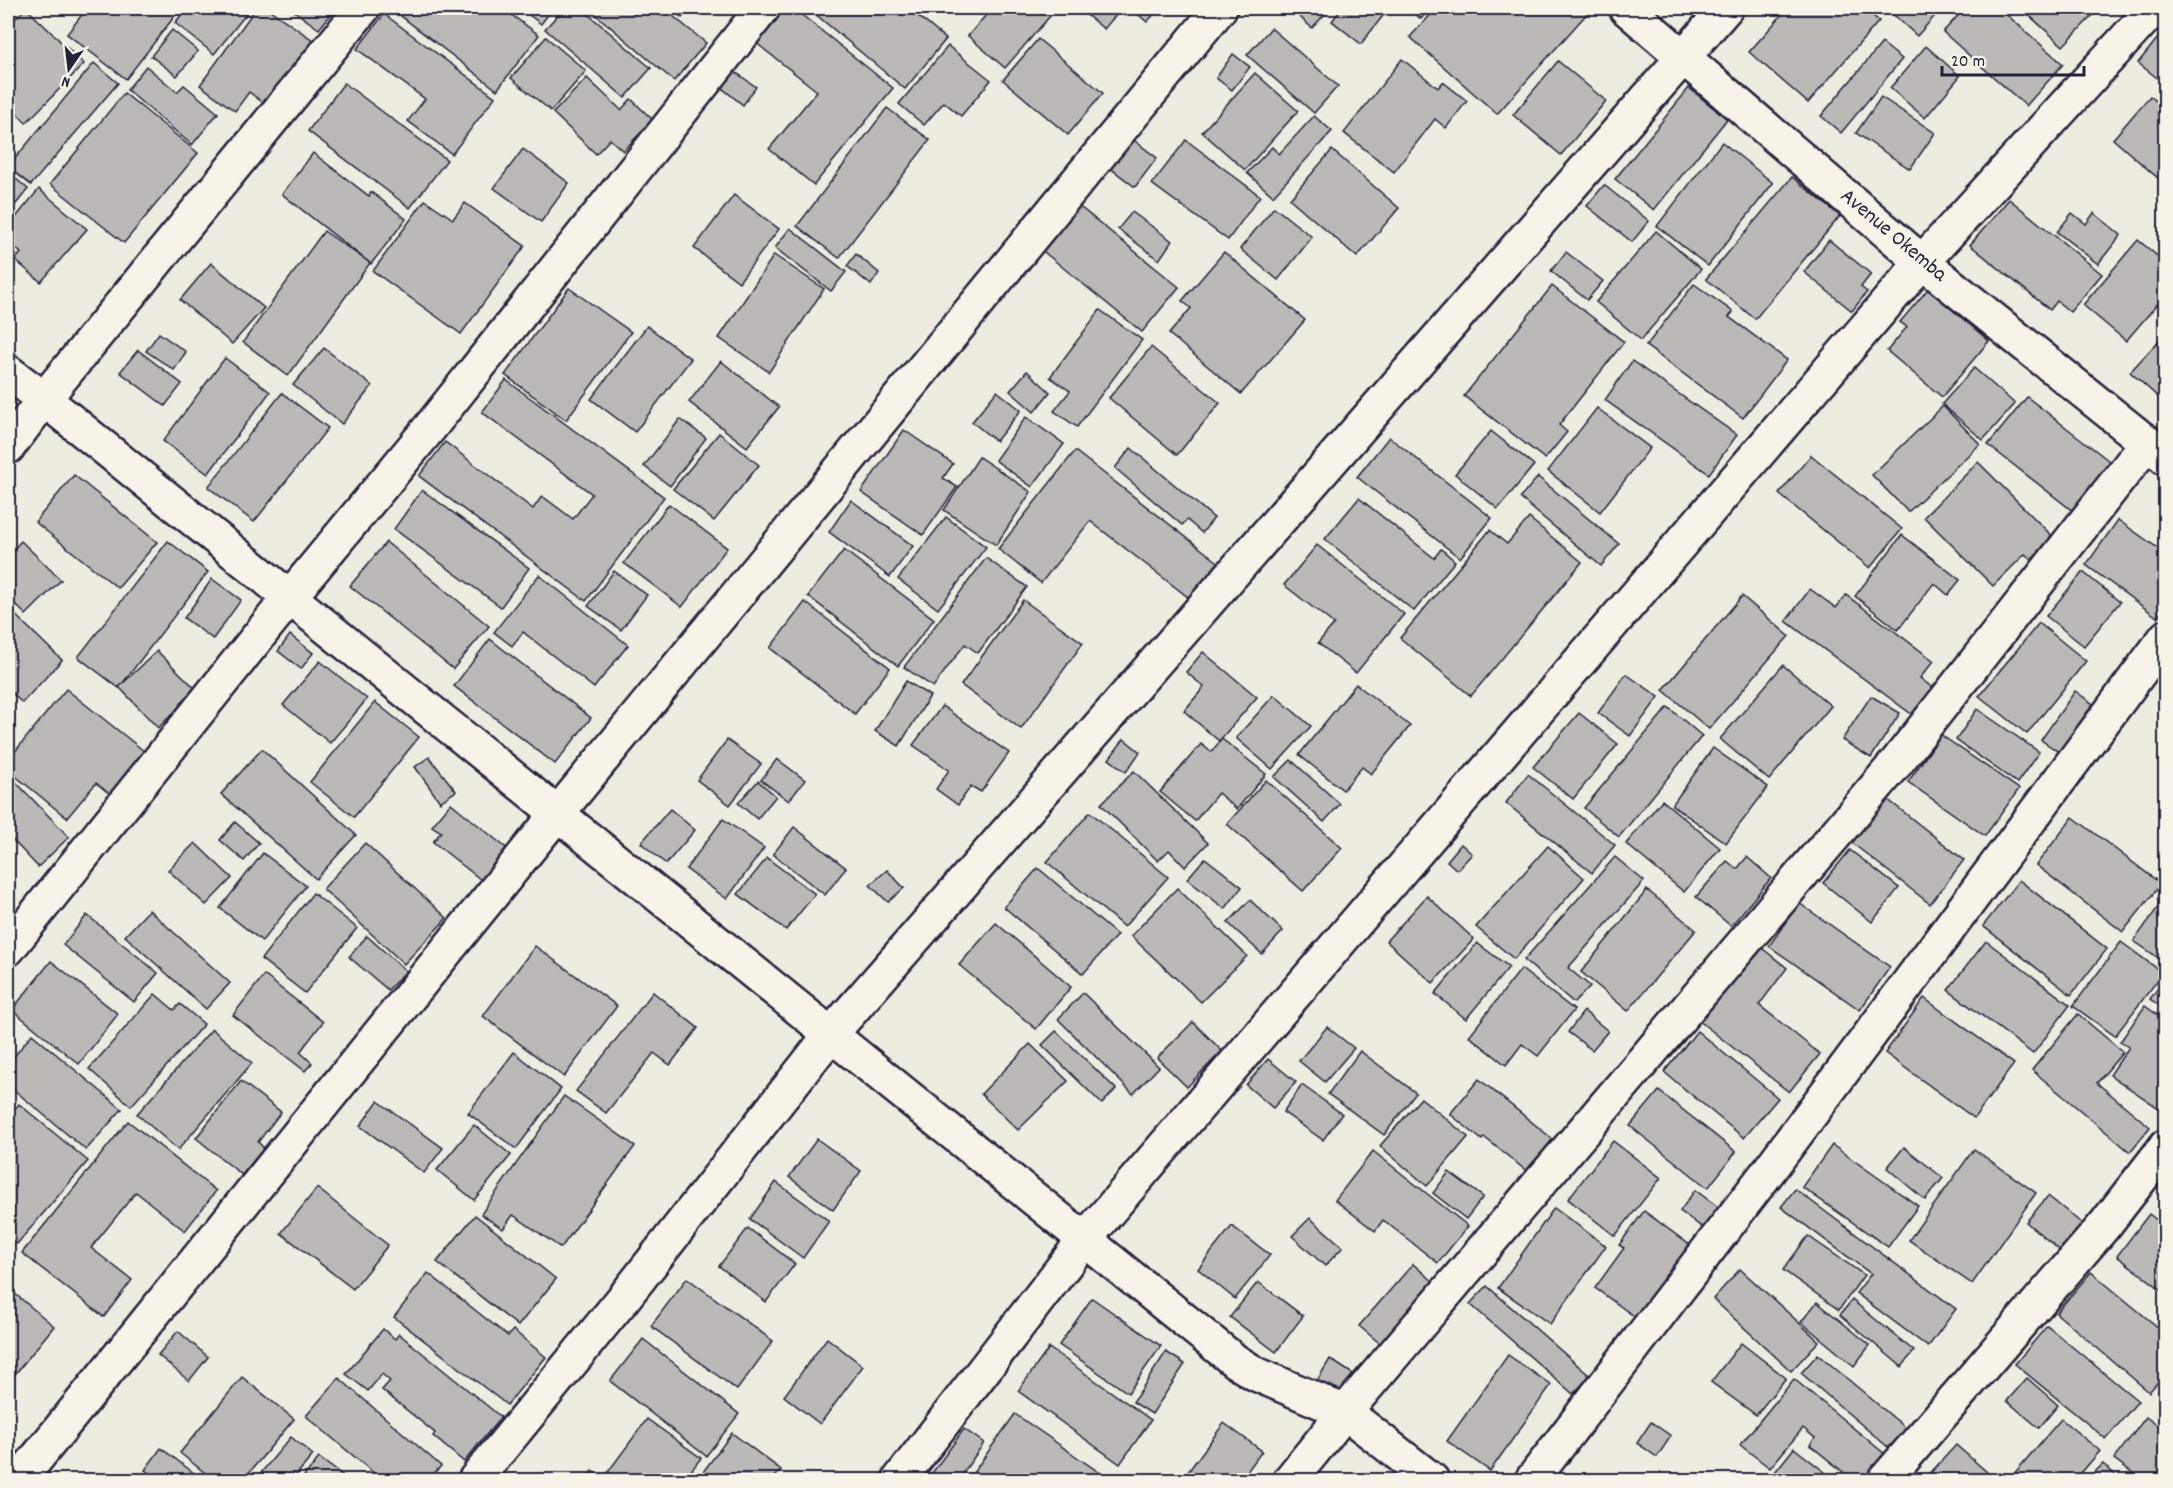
<svg xmlns="http://www.w3.org/2000/svg" width="2173" height="1488" viewBox="0 0 2173 1488" font-family="Dekko,sans-serif">
<style>
.building{fill:#bbb8b7;stroke:#22223b;stroke-width:1.5}
.lines{fill:none;stroke-linecap:round;stroke-linejoin:round}
.minor-casing{stroke:#22223b;stroke-width:38}
.minor{stroke:#f7f3e8;stroke-width:33}
.labels{text-anchor:middle;dominant-baseline:central;stroke-width:4.5;stroke-linejoin:round;paint-order:stroke}
.street-label{font-size:22px;fill:#22223b;stroke:#f7f3e8}
</style>
<rect width="100%" height="100%" fill="#eeebe1"/>
<filter id="ink" filterUnits="userSpaceOnUse"><feTurbulence type="fractalNoise" baseFrequency=".0167" numOctaves="2"/><feDisplacementMap in="SourceGraphic" scale="12" xChannelSelector="R" yChannelSelector="G"/><feConvolveMatrix kernelMatrix="1 2 1 2 8 2 1 2 1" color-interpolation-filters="sRGB"/></filter>
<g filter="url(#ink)">
<g class="building">
<polygon points="26,8 84,64 26,123 8,104 8,26"/>
<polygon points="87,8 181,8 126,79 67,34"/>
<polygon points="187,8 251,8 214,54 175,23"/>
<polygon points="256,8 267,8 317,43 270,108 249,92 235,111 200,85"/>
<polygon points="290,8 336,8 319,29"/>
<polygon points="407,8 502,8 539,35 497,90 401,16"/>
<polygon points="520,8 553,8 541,24"/>
<polygon points="564,8 581,8 651,68 625,98 545,29"/>
<polygon points="588,8 663,8 706,43 674,81"/>
<polygon points="670,8 691,8 682,18"/>
<polygon points="783,8 793,8 893,88 814,185 769,149 817,91 755,42"/>
<polygon points="808,8 908,8 946,39 905,89"/>
<polygon points="992,8 1057,8 1005,68 968,36"/>
<polygon points="1078,8 1119,8 1121,9 1104,29"/>
<polygon points="1131,8 1160,8 1147,22"/>
<polygon points="1290,8 1320,8 1326,13 1312,28"/>
<polygon points="1342,8 1389,8 1361,44 1332,21"/>
<polygon points="1408,8 1431,8 1421,19"/>
<polygon points="1437,8 1592,8 1497,114 1410,37"/>
<polygon points="1788,8 1863,8 1879,21 1808,103 1749,52"/>
<polygon points="1886,8 1942,8 1917,36"/>
<polygon points="1965,8 1999,8 2063,64 2026,106 1943,32"/>
<polygon points="2021,8 2088,8 2094,14 2063,46"/>
<polygon points="384,14 495,97 452,154 408,121 425,99 357,49"/>
<polygon points="1271,28 1338,86 1314,113 1247,55"/>
<polygon points="172,30 198,51 177,76 151,56"/>
<polygon points="2161,34 2166,38 2166,85 2138,63"/>
<polygon points="546,37 586,71 551,111 511,78"/>
<polygon points="1038,39 1103,93 1068,135 1003,80"/>
<polygon points="1882,43 1902,59 1841,133 1821,116"/>
<polygon points="948,46 991,80 961,116 944,102 924,125 899,104"/>
<polygon points="1926,46 1960,76 1925,118 1890,88"/>
<polygon points="1233,54 1250,67 1232,90 1216,78"/>
<polygon points="1402,59 1438,88 1443,82 1467,101 1446,128 1435,119 1394,172 1344,133"/>
<polygon points="1558,61 1606,101 1561,155 1513,115"/>
<polygon points="94,63 118,83 31,185 8,167"/>
<polygon points="146,66 177,92 184,85 218,113 192,145 127,90"/>
<polygon points="734,71 756,87 743,105 722,88"/>
<polygon points="1255,73 1298,111 1245,170 1202,132"/>
<polygon points="587,78 621,110 631,99 653,120 623,151 610,139 596,154 553,113"/>
<polygon points="344,83 447,160 410,208 308,131"/>
<polygon points="1689,88 1727,119 1654,210 1615,179"/>
<polygon points="124,93 198,153 124,243 50,184"/>
<polygon points="2150,96 2166,109 2166,185 2113,139"/>
<polygon points="1881,97 1935,133 1910,169 1856,133"/>
<polygon points="887,108 930,140 839,258 797,226"/>
<polygon points="1314,116 1332,131 1273,196 1247,173 1272,147 1279,154"/>
<polygon points="1131,138 1157,158 1135,187 1109,167"/>
<polygon points="1186,140 1260,196 1228,240 1152,184"/>
<polygon points="1722,142 1773,183 1708,266 1657,226"/>
<polygon points="523,149 569,183 541,222 494,188"/>
<polygon points="1332,150 1399,208 1357,257 1290,199"/>
<polygon points="313,153 369,196 371,192 406,219 371,264 282,194"/>
<polygon points="8,172 28,189 8,214"/>
<polygon points="1792,177 1840,216 1755,319 1706,279"/>
<polygon points="1604,185 1649,221 1632,242 1587,206"/>
<polygon points="39,189 87,229 41,282 15,260 21,253 8,241 8,227"/>
<polygon points="734,195 779,229 739,282 694,248"/>
<polygon points="2009,199 2102,274 2070,312 2057,301 2050,310 1970,245"/>
<polygon points="425,200 453,219 465,203 525,246 461,334 373,271"/>
<polygon points="1075,203 1179,287 1142,332 1039,248"/>
<polygon points="1274,207 1312,237 1278,280 1240,249"/>
<polygon points="1132,212 1172,241 1159,260 1118,229"/>
<polygon points="2072,213 2086,224 2094,213 2121,235 2098,264 2057,232"/>
<polygon points="790,228 846,272 831,291 775,248"/>
<polygon points="324,231 370,263 288,376 243,342"/>
<polygon points="1656,231 1701,269 1641,340 1596,302"/>
<polygon points="1829,240 1871,274 1861,287 1867,292 1852,311 1804,272"/>
<polygon points="2138,240 2166,263 2166,294 2126,341 2083,305"/>
<polygon points="1224,252 1305,320 1241,394 1169,334 1191,308 1182,301"/>
<polygon points="1566,252 1603,281 1587,300 1551,271"/>
<polygon points="856,254 879,273 871,285 847,266"/>
<polygon points="774,255 824,289 769,372 719,338"/>
<polygon points="211,263 264,308 232,344 180,300"/>
<polygon points="1694,284 1733,312 1729,317 1787,360 1743,418 1646,346"/>
<polygon points="1552,286 1624,342 1559,425 1567,432 1545,459 1464,396"/>
<polygon points="569,288 631,332 566,420 505,375"/>
<polygon points="1928,289 1989,341 1942,397 1887,351 1907,327 1900,322"/>
<polygon points="1100,310 1142,340 1077,427 1054,411 1070,391 1050,377"/>
<polygon points="647,326 691,359 635,432 591,399"/>
<polygon points="159,333 186,352 174,370 146,351"/>
<polygon points="2166,333 2166,404 2130,372"/>
<polygon points="1151,347 1220,403 1177,455 1109,398"/>
<polygon points="324,348 372,386 342,424 293,385"/>
<polygon points="138,350 182,384 165,406 120,372"/>
<polygon points="225,358 270,392 208,474 163,441"/>
<polygon points="721,361 779,407 747,447 689,402"/>
<polygon points="1632,361 1737,435 1709,474 1605,400"/>
<polygon points="1974,368 2015,404 1983,440 1942,404"/>
<polygon points="1027,371 1050,392 1034,412 1010,391"/>
<polygon points="506,380 664,497 586,601 419,476 445,442 533,509 542,496 573,519 592,494 482,412"/>
<polygon points="997,391 1021,410 996,441 972,422"/>
<polygon points="282,393 328,428 254,522 208,487"/>
<polygon points="2027,397 2117,467 2078,515 1988,445"/>
<polygon points="1943,406 1980,444 1908,512 1872,475"/>
<polygon points="1597,408 1650,448 1600,512 1548,471"/>
<polygon points="1026,417 1064,444 1032,487 995,460"/>
<polygon points="680,419 706,438 670,486 644,466"/>
<polygon points="904,430 953,464 943,478 957,487 923,535 861,492"/>
<polygon points="1491,431 1534,465 1498,509 1455,474"/>
<polygon points="719,433 759,465 714,521 673,489"/>
<polygon points="1389,437 1492,518 1460,558 1357,477"/>
<polygon points="1131,448 1214,518 1202,533 1187,520 1182,525 1115,468"/>
<polygon points="1075,451 1222,565 1193,601 1090,521 1041,583 998,549"/>
<polygon points="1811,455 1902,529 1870,568 1779,494"/>
<polygon points="979,457 1031,492 996,545 944,510"/>
<polygon points="1978,462 2053,537 2031,559 2025,554 1993,586 1924,517"/>
<polygon points="74,475 157,542 118,588 35,522"/>
<polygon points="1538,477 1619,544 1601,566 1520,498"/>
<polygon points="422,490 529,568 501,607 394,529"/>
<polygon points="1359,498 1434,558 1441,549 1455,561 1414,611 1325,539"/>
<polygon points="851,500 913,546 890,577 829,532"/>
<polygon points="669,504 727,548 682,607 624,563"/>
<polygon points="946,517 986,547 938,609 898,579"/>
<polygon points="1529,518 1582,562 1471,696 1400,638 1490,530 1507,544"/>
<polygon points="2118,520 2166,554 2166,606 2157,617 2086,565"/>
<polygon points="1902,535 1960,580 1948,595 1934,583 1898,630 1855,596"/>
<polygon points="21,541 61,580 26,615 8,597 8,555"/>
<polygon points="168,541 208,572 119,688 78,657"/>
<polygon points="386,542 489,626 453,669 350,586"/>
<polygon points="1317,545 1404,614 1356,673 1318,643 1334,624 1284,585"/>
<polygon points="844,550 934,619 898,666 808,596"/>
<polygon points="986,558 1027,587 978,653 965,644 933,687 904,667"/>
<polygon points="614,571 647,595 621,630 588,606"/>
<polygon points="2083,572 2120,602 2084,646 2046,616"/>
<polygon points="539,575 628,645 594,688 523,632 512,646 494,632"/>
<polygon points="212,579 241,600 213,639 184,618"/>
<polygon points="1810,589 1836,608 1846,595 1934,661 1920,678 1934,689 1914,716 1786,621"/>
<polygon points="1742,596 1789,636 1709,729 1663,690"/>
<polygon points="1023,600 1083,643 1021,729 961,685"/>
<polygon points="805,602 890,668 855,714 770,648"/>
<polygon points="8,608 62,660 22,703 8,689"/>
<polygon points="2039,623 2086,661 2027,734 1979,696"/>
<polygon points="290,635 313,653 301,669 278,651"/>
<polygon points="490,639 591,718 555,764 454,686"/>
<polygon points="157,651 197,690 158,728 119,687"/>
<polygon points="1203,652 1257,697 1219,741 1184,711 1204,687 1186,672"/>
<polygon points="320,661 367,699 330,743 283,705"/>
<polygon points="1783,665 1831,706 1769,780 1720,739"/>
<polygon points="1626,674 1659,697 1630,736 1598,713"/>
<polygon points="906,681 930,696 899,746 875,731"/>
<polygon points="1356,684 1410,726 1371,774 1362,767 1343,790 1299,755"/>
<polygon points="66,689 149,755 115,798 96,783 67,818 8,770 8,760"/>
<polygon points="2075,691 2093,704 2059,752 2041,740"/>
<polygon points="1274,695 1311,726 1272,769 1236,738"/>
<polygon points="1871,696 1900,713 1871,758 1842,740"/>
<polygon points="375,702 419,737 354,817 310,782"/>
<polygon points="942,706 1009,753 981,792 971,786 958,805 936,789 949,770 913,745"/>
<polygon points="1668,707 1702,736 1619,837 1584,808"/>
<polygon points="1977,709 2039,752 2017,783 1956,740"/>
<polygon points="1579,713 1618,744 1573,799 1533,767"/>
<polygon points="1941,735 2019,789 1985,836 1908,782"/>
<polygon points="1124,739 1140,752 1126,772 1109,759"/>
<polygon points="1222,739 1266,774 1237,809 1218,793 1195,821 1160,792 1201,744 1211,752"/>
<polygon points="727,740 761,764 730,805 697,780"/>
<polygon points="1713,748 1768,787 1726,843 1672,805"/>
<polygon points="262,749 356,835 316,879 221,794"/>
<polygon points="429,757 456,791 440,802 415,767"/>
<polygon points="777,759 805,780 789,801 761,780"/>
<polygon points="1291,760 1340,804 1324,822 1274,777"/>
<polygon points="1134,771 1208,843 1185,867 1169,850 1158,861 1101,804"/>
<polygon points="8,774 69,837 38,867 8,835"/>
<polygon points="1528,774 1615,845 1592,873 1506,803"/>
<polygon points="1266,780 1342,848 1303,891 1227,824"/>
<polygon points="758,781 776,796 757,819 738,803"/>
<polygon points="1882,795 1964,860 1930,904 1847,839"/>
<polygon points="1662,800 1720,848 1684,892 1626,844"/>
<polygon points="451,803 510,851 485,883 433,842 441,832 432,826"/>
<polygon points="670,809 695,830 666,864 641,843"/>
<polygon points="1090,812 1168,877 1124,927 1047,862"/>
<polygon points="2073,817 2161,884 2123,932 2036,865"/>
<polygon points="723,819 764,848 727,899 686,869"/>
<polygon points="235,822 259,843 244,861 220,840"/>
<polygon points="794,827 846,868 825,895 773,854"/>
<polygon points="195,843 232,878 206,905 168,870"/>
<polygon points="365,843 447,918 404,964 323,889"/>
<polygon points="1461,844 1472,854 1457,870 1447,861"/>
<polygon points="1548,846 1584,878 1514,959 1476,927"/>
<polygon points="1850,850 1899,888 1872,922 1823,883"/>
<polygon points="263,853 306,886 262,941 220,908"/>
<polygon points="1615,857 1644,881 1568,968 1590,986 1574,1003 1524,960"/>
<polygon points="1747,857 1771,878 1731,926 1696,897 1727,861 1737,869"/>
<polygon points="767,858 815,894 786,930 738,894"/>
<polygon points="1205,858 1242,887 1225,909 1187,879"/>
<polygon points="1038,868 1117,935 1083,974 1004,907"/>
<polygon points="887,870 904,888 888,902 870,885"/>
<polygon points="2019,880 2107,949 2071,995 1983,926"/>
<polygon points="1177,888 1247,956 1201,1002 1131,936"/>
<polygon points="1647,890 1696,930 1628,1011 1581,972"/>
<polygon points="313,893 357,928 305,993 261,959"/>
<polygon points="1427,896 1474,939 1433,983 1386,941"/>
<polygon points="2166,896 2166,963 2134,941"/>
<polygon points="1250,900 1283,931 1262,954 1228,923"/>
<polygon points="1799,903 1890,967 1860,1010 1769,946"/>
<polygon points="149,910 230,983 206,1009 125,936"/>
<polygon points="87,915 158,973 134,1002 63,945"/>
<polygon points="996,923 1071,987 1036,1029 959,965"/>
<polygon points="367,936 406,971 388,990 349,957"/>
<polygon points="1986,941 2070,1005 2033,1054 1948,990"/>
<polygon points="2121,942 2163,973 2115,1036 2073,1006"/>
<polygon points="1477,943 1509,967 1466,1019 1435,994"/>
<polygon points="1758,945 1787,968 1759,1005 1820,1054 1789,1092 1698,1020"/>
<polygon points="535,946 617,1006 564,1077 483,1016"/>
<polygon points="51,961 118,1014 79,1064 12,1010"/>
<polygon points="1521,969 1574,1010 1538,1056 1522,1044 1506,1065 1469,1036"/>
<polygon points="264,975 323,1022 300,1052 312,1063 305,1071 233,1015"/>
<polygon points="2166,977 2166,1010 2150,999"/>
<polygon points="653,992 698,1028 670,1065 654,1053 606,1113 576,1091"/>
<polygon points="1083,993 1159,1067 1133,1094 1058,1019"/>
<polygon points="155,994 174,1010 180,1004 204,1024 131,1106 89,1069"/>
<polygon points="1924,998 2014,1064 1974,1118 1885,1053"/>
<polygon points="2145,1006 2166,1021 2166,1113 2110,1075 2129,1047 2120,1042"/>
<polygon points="1584,1011 1608,1031 1592,1050 1568,1032"/>
<polygon points="2078,1014 2123,1052 2097,1083 2150,1127 2130,1152 2032,1070"/>
<polygon points="1193,1022 1222,1051 1187,1087 1157,1058"/>
<polygon points="1327,1027 1354,1048 1325,1082 1299,1061"/>
<polygon points="212,1029 252,1063 178,1150 137,1114"/>
<polygon points="1056,1031 1116,1089 1102,1104 1042,1045"/>
<polygon points="1697,1031 1778,1098 1744,1138 1664,1072"/>
<polygon points="32,1034 122,1109 86,1150 8,1085 8,1064"/>
<polygon points="1030,1044 1068,1081 1018,1130 981,1094"/>
<polygon points="1360,1051 1416,1093 1384,1135 1328,1094"/>
<polygon points="514,1052 561,1089 516,1149 468,1113"/>
<polygon points="1268,1059 1296,1082 1273,1108 1246,1085"/>
<polygon points="1479,1079 1555,1141 1529,1173 1484,1137 1482,1140 1450,1114"/>
<polygon points="241,1081 281,1112 258,1142 264,1148 242,1175 196,1138"/>
<polygon points="1302,1085 1342,1114 1323,1140 1283,1112"/>
<polygon points="1659,1091 1736,1152 1708,1188 1630,1126"/>
<polygon points="564,1096 635,1146 561,1248 513,1215 503,1229 481,1214"/>
<polygon points="1421,1098 1468,1137 1427,1186 1380,1146"/>
<polygon points="378,1101 443,1148 424,1173 360,1126"/>
<polygon points="19,1104 88,1161 17,1244 8,1237 8,1117"/>
<polygon points="128,1121 216,1191 185,1231 136,1192 91,1248 132,1280 104,1317 22,1253"/>
<polygon points="474,1125 511,1155 474,1200 437,1170"/>
<polygon points="817,1139 861,1171 833,1210 789,1177"/>
<polygon points="1613,1141 1661,1178 1615,1236 1568,1199"/>
<polygon points="1832,1145 1918,1206 1888,1247 1802,1187"/>
<polygon points="1904,1147 1943,1178 1925,1200 1887,1168"/>
<polygon points="1974,1149 2036,1193 1972,1284 1909,1240"/>
<polygon points="1373,1151 1468,1226 1438,1263 1383,1220 1375,1231 1335,1200"/>
<polygon points="1449,1172 1483,1197 1466,1219 1433,1193"/>
<polygon points="776,1182 829,1221 803,1258 750,1219"/>
<polygon points="317,1188 388,1245 353,1289 281,1233"/>
<polygon points="1795,1189 1956,1309 1928,1347 1856,1293 1871,1274 1781,1207"/>
<polygon points="1695,1190 1722,1210 1707,1231 1680,1211"/>
<polygon points="2048,1196 2085,1226 2063,1253 2026,1222"/>
<polygon points="1554,1208 1606,1246 1550,1324 1498,1288"/>
<polygon points="1644,1211 1691,1246 1638,1319 1595,1288 1624,1248 1619,1245"/>
<polygon points="2149,1214 2166,1227 2166,1293 2117,1256"/>
<polygon points="475,1215 556,1279 518,1326 437,1262"/>
<polygon points="1310,1218 1343,1247 1325,1266 1292,1236"/>
<polygon points="1232,1226 1270,1255 1235,1299 1198,1269"/>
<polygon points="748,1228 795,1264 766,1302 719,1266"/>
<polygon points="1808,1236 1864,1275 1839,1310 1783,1270"/>
<polygon points="1413,1264 1441,1288 1389,1351 1359,1326"/>
<polygon points="1740,1269 1819,1341 1791,1371 1713,1299"/>
<polygon points="2091,1272 2166,1334 2166,1373 2149,1392 2056,1313"/>
<polygon points="428,1273 508,1336 513,1330 546,1357 507,1405 394,1317"/>
<polygon points="687,1278 773,1341 737,1390 651,1326"/>
<polygon points="1258,1282 1303,1316 1276,1352 1230,1317"/>
<polygon points="1487,1286 1590,1376 1573,1394 1470,1304"/>
<polygon points="8,1288 54,1326 8,1383"/>
<polygon points="1092,1298 1161,1346 1128,1393 1059,1345"/>
<polygon points="1852,1300 1914,1351 1902,1367 1840,1315"/>
<polygon points="1817,1302 1870,1345 1854,1366 1801,1322"/>
<polygon points="2047,1326 2138,1401 2106,1439 2015,1364"/>
<polygon points="383,1329 395,1339 399,1334 501,1417 464,1462 433,1436 435,1433 382,1390 390,1381 382,1374 368,1391 346,1374"/>
<polygon points="178,1331 208,1357 189,1381 158,1355"/>
<polygon points="827,1338 863,1366 820,1424 784,1396"/>
<polygon points="643,1339 739,1414 706,1456 610,1381"/>
<polygon points="1741,1343 1786,1378 1756,1415 1711,1382"/>
<polygon points="1049,1348 1151,1420 1120,1464 1018,1391"/>
<polygon points="1166,1352 1185,1364 1152,1414 1133,1402"/>
<polygon points="1818,1354 1913,1434 1896,1454 1801,1373"/>
<polygon points="1508,1355 1551,1385 1490,1471 1447,1441"/>
<polygon points="1330,1359 1362,1380 1346,1405 1315,1384"/>
<polygon points="242,1377 294,1419 243,1480 214,1480 180,1453"/>
<polygon points="339,1378 441,1466 428,1480 382,1480 306,1416"/>
<polygon points="2027,1378 2058,1405 2039,1428 2007,1401"/>
<polygon points="1794,1379 1891,1459 1873,1480 1853,1480 1810,1445 1815,1438 1803,1428 1770,1468 1740,1445"/>
<polygon points="1015,1414 1100,1473 1095,1480 968,1480"/>
<polygon points="2146,1417 2166,1432 2166,1480 2143,1480 2114,1459"/>
<polygon points="647,1419 701,1458 684,1480 620,1480 608,1472"/>
<polygon points="2061,1419 2100,1451 2075,1480 2018,1480 2012,1476"/>
<polygon points="1651,1422 1671,1436 1657,1457 1637,1443"/>
<polygon points="1224,1423 1262,1451 1241,1480 1182,1480"/>
<polygon points="964,1429 984,1443 958,1480 927,1480"/>
<polygon points="732,1433 781,1470 773,1480 697,1480"/>
<polygon points="291,1437 313,1455 292,1480 255,1480"/>
<polygon points="1956,1445 1996,1480 1926,1480 1925,1479"/>
<polygon points="161,1448 203,1480 160,1480 145,1470"/>
<polygon points="1794,1448 1835,1480 1776,1480 1771,1477"/>
<polygon points="319,1458 349,1480 301,1480"/>
<polygon points="2103,1464 2121,1480 2087,1480"/>
<polygon points="592,1471 605,1480 585,1480"/>
</g>
<g class="lines">
<defs>
<g id="minor">
<polyline points="1626,8 1922,262 2166,458"/>
<polyline points="8,372 44,399 1235,1361 1256,1374 1345,1412 1432,1480"/>
<polyline points="8,447 44,399 363,8"/>
<polyline points="8,949 289,598 432,425 763,8"/>
<polyline points="19,1480 557,814 1220,8"/>
<polyline points="475,1480 623,1299 831,1034 1726,8"/>
<polyline points="899,1480 1084,1240 1922,262 2154,8"/>
<polyline points="1290,1480 1345,1412 1897,762 2148,442"/>
<polyline points="1532,1480 1770,1169 2166,637"/>
<polyline points="1885,1480 2104,1226 2166,1146"/>
</g>
</defs>
<use href="#minor" class="minor-casing"/>
<use href="#minor" class="minor"/>
</g>
</g>
<g class="labels">
<g class="street-label">
<text transform="translate(1893 236) rotate(40)">Avenue Okemba</text>
</g>
</g>
<rect width="2173" height="1488" fill="none" stroke="#f7f3e8" stroke-width="30"/>
<rect x="15" y="15" width="2143" height="1458" fill="none" stroke="#22223b" stroke-width="2" filter="url(#ink)"/>
<g transform="translate(69 69) rotate(194)" stroke="#f7f3e8" stroke-width="4.5" paint-order="stroke">
<path d="M0-4.5L10 22L0 15L-10 22Z" fill="#22223b"/>
<text y="-9" font-size="16" font-weight="bold" text-anchor="middle" fill="#22223b">N</text>
</g>
<path d="M1942 66v9h142v-9" fill="none" stroke="#22223b" stroke-width="3"/>
<text x="1951" y="66" font-size="18" fill="#22223b" stroke="#f7f3e8" stroke-width="4.5" paint-order="stroke">20 m</text>
</svg>
